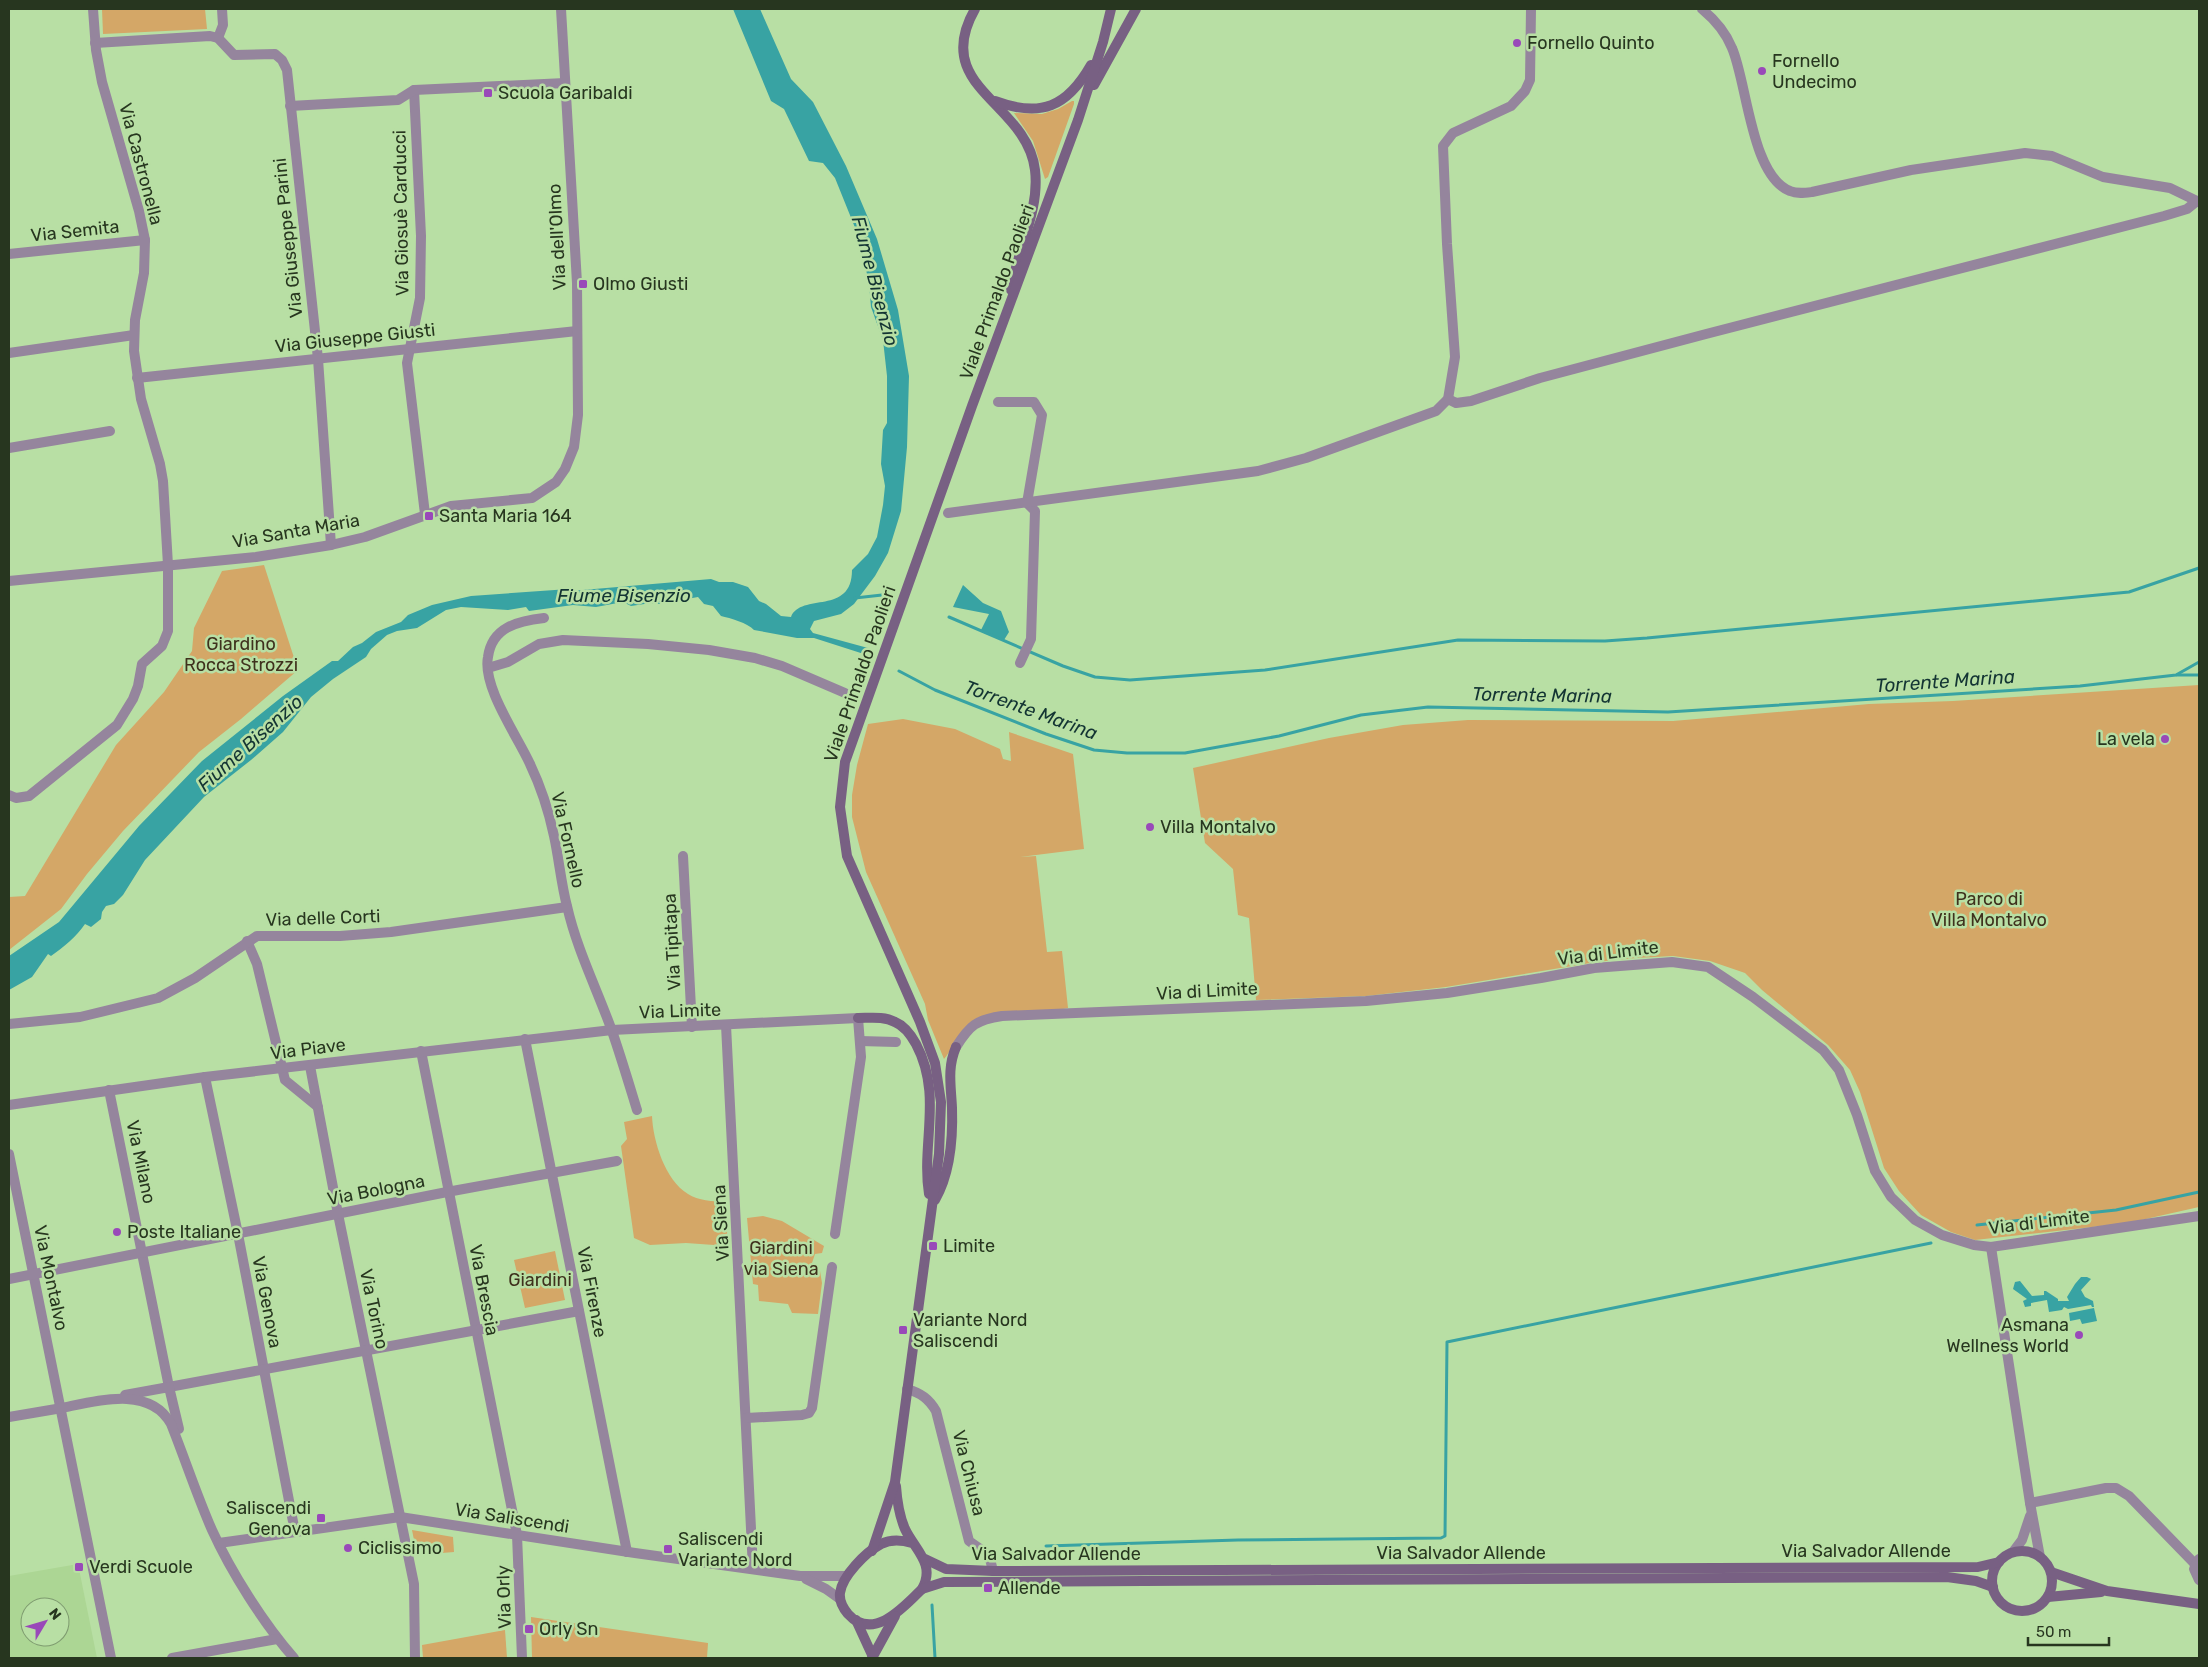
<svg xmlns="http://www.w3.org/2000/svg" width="2208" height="1667" viewBox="0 0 2208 1667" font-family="Rubik,sans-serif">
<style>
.built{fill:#acd694;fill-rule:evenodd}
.green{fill:#d4a767}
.water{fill:#38a3a3}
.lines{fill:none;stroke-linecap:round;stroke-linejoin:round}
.stream{stroke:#38a3a3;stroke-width:3}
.minor{stroke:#95859d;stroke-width:10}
.secondary{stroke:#786083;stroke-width:10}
.poi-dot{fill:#9949b9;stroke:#b8dfa4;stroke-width:2}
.labels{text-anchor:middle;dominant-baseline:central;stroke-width:5;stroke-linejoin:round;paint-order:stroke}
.poi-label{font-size:18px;fill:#27361f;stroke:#b8dfa4;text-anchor:start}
.street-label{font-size:18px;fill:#27361f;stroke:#b8dfa4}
.park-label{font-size:18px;fill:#3f311d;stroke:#b8dfa4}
.water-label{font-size:19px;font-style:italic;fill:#133433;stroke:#b8dfa4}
</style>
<rect width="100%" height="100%" fill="#b8dfa4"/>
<path class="built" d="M78,1564L97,1658H9V1576ZM30,1607H60V1637H30Z"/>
<g class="green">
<polygon points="102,9 205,9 207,29 103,34"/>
<polygon points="1072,101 1074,101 1074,104 1048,177 1045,179 1033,141 1014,113 1042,114 1058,109"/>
<polygon points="264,565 298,670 241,719 199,752 123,831 87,874 61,909 9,950 9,897 25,896 116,745 164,692 192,651 194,628 222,571"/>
<polygon points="2199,685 2199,1207 2128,1223 1975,1240 1951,1232 1921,1215 1899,1191 1884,1168 1860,1092 1850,1070 1828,1045 1762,990 1745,973 1710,961 1673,956 1636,958 1596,962 1446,987 1366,996 1256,1000 1249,918 1238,915 1233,869 1205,843 1193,768 1329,738 1403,725 1468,720 1673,721 1869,704 1953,701"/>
<path d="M903,719L955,729L1000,749L1003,759L1011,761L1009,732L1073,754L1084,849L1020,857L1036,856L1047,952L1062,951L1068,1008C1038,1014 985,1010 963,1031C954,1039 951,1052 944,1059L928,1020L925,1004L866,872L852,817V795L857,765L868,724Z"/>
<path d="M652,1116C653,1141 665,1180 688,1194C698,1201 713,1201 725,1202L728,1246L686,1243L650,1245L634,1238L621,1146L627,1139L624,1122Z"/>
<polygon points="763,1216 782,1221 824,1246 822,1253 815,1254 812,1263 813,1268 820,1271 822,1283 818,1314 792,1313 788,1304 759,1301 758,1285 753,1284 747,1218"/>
<polygon points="555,1251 565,1300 525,1308 514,1260"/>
<polygon points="412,1530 453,1537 454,1552 417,1555"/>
<polygon points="531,1617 708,1643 707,1658 532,1658"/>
<polygon points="505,1630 507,1658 423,1658 422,1645"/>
</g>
<g class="water">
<path d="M733,9H760L791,79L813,102L846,166L877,239L898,310L909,376L907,447L901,511L888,553L875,576L854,604L841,614L814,621L810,629L813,633L868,648L870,649L867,655L814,638H797L754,630C748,623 730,618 721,616L713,606L704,604L698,597L659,604L651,603L631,606L623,602L596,607L573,605L529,611L526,607L508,610L461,607L446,610L417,628L397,631L387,635L371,649L366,657L333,679L311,697L283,732L251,760L204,797L145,860L123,895L114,904L106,906L102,912L101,919L91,927L85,924C76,937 64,947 51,956L48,954L32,977L9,990V956L59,922L139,826L202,761L283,696L332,661H338L353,647L362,643L376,632L401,622L408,615L432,605L471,596L569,589L571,591L711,579L719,582H733L748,587L759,601L766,604L781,616L791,617C801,592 852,616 852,570L868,554L877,537L883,505L885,486L881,464L883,430L887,423V376L883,340L871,307L869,284L860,240L835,178L823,163L809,161L784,109L771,101Z"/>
<polygon points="963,585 983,603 1001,611 1009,632 1004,640 981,630 989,614 953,607"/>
<polygon points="2081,1277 2087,1277 2091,1279 2081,1290 2085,1297 2093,1301 2094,1307 2092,1307 2091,1305 2068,1309 2064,1307 2062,1310 2049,1312 2047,1300 2031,1303 2031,1306 2025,1307 2023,1301 2027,1299 2013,1289 2015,1282 2020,1281 2032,1296 2044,1295 2044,1291 2046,1291 2058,1299 2058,1301 2069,1301 2067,1297 2075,1284"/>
<polygon points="2094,1308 2097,1321 2082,1324 2080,1319 2070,1321 2069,1313"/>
</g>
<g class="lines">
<g class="stream">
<polyline points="855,598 882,595"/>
<polyline points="949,617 1063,666 1095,677 1130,680 1265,670 1458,640 1605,641 1647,638 2129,592 2199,568"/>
<polyline points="899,671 935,690 1046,734 1094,750 1127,753 1185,753 1279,736 1361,715 1428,707 1668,712 2080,686 2176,675 2199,662"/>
<polyline points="2177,675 2199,675"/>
<polyline points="1977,1225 2116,1210 2199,1192"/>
<polyline points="1046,1546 1238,1540 1441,1538 1445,1536 1447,1342 1931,1243"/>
<polyline points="932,1605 935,1658"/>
</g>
<g class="minor">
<path d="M1702,9C1714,19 1726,33 1732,48C1747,82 1751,176 1790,191C1797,194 1804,193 1812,192L1911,170L2025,153L2052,156L2103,177L2170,188L2199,202"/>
<polyline points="218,38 223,25 222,9"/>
<polyline points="95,43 210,36 218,38 234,55 275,54 282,60 287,70 318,359 331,545"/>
<polyline points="414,90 421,236 420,298 407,363 425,514"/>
<polyline points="290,106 398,100 414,90 565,83"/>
<polyline points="9,254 145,240"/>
<polyline points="9,353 134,335"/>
<polyline points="137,378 577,331"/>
<polyline points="1448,399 1456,403 1471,401 1540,378 1706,334 2164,216 2187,209 2197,201"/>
<polyline points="998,402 1034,402 1042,415 1027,503 1035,511 1031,639 1020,663"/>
<polyline points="9,448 110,431"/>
<polyline points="948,513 1258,471 1306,458 1436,411 1448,399 1455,357 1447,244 1443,146 1453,133 1511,106 1525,91 1530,80 1531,9"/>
<polyline points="9,581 256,557 331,545 365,537 451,506 532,498 556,482 565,469 574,447 578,415 577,283 561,9"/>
<path d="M544,618C518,621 492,627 488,657C482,687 518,737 530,764C541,787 549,812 554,836C559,859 561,883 567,906C577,950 597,989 612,1031C621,1057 629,1084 637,1110"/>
<polyline points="488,668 508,662 539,644 563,640 648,644 709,650 755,658 782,666 845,693"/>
<polyline points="9,795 16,798 29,796 117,725 133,699 138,686 142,664 162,646 168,631 168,565 163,481 160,464 141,399 134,351 135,320 144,273 145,240 139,211 102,82 96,50 93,9"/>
<polyline points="683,856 692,1027"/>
<polyline points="247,941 257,964 285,1080 318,1107"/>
<polyline points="9,1024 80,1017 158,998 195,978 257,936 340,936 391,932 567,907"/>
<polyline points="726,1025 753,1569"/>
<polyline points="525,1039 627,1552"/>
<polyline points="860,1041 896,1042"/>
<path d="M956,1047C970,1025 976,1020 1002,1016L1366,1001L1447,993L1541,978L1594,968L1672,962L1708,967L1753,997L1823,1050L1839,1070L1857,1115L1875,1171L1891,1197L1915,1220L1942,1235L1974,1245L1991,1247L2199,1216"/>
<polyline points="421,1051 517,1535 522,1658"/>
<polyline points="310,1066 338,1214 414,1584 415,1658"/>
<polyline points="205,1077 238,1234 295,1532"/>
<polyline points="109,1090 169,1387 579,1311"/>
<polyline points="9,1105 205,1077 612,1030 858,1018 861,1057 835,1234"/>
<polyline points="9,1154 111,1658"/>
<polyline points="1991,1247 2030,1503 2040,1557"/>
<polyline points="9,1279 447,1192 617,1161"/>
<path d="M907,1389C921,1393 929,1399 936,1411L969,1541L989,1555L993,1571"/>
<polyline points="125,1395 169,1387 179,1429"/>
<path d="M9,1417C26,1414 44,1411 62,1408C96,1401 150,1385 171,1424C185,1459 197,1496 212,1530C231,1572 264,1624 294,1658"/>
<polyline points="746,1418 802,1415 809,1413 812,1408 832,1267"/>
<polyline points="2030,1503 2106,1488 2116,1488 2129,1496 2195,1564"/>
<polyline points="219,1543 400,1517 635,1553 800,1576 846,1576"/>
<polyline points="2013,1552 2022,1540 2030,1516"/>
<polyline points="2199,1559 2194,1569 2199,1580"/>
<polyline points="806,1579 826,1589 840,1599"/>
<polyline points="172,1658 277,1639"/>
</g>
<g class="secondary">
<path d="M975,9C930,88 1027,102 1035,170C1040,211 1017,250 1011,290"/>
<polyline points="1094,85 1136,9"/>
<path d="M995,101C1041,118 1067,107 1091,65"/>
<path d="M858,1018C870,1018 884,1016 895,1022C905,1026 911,1035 916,1044C943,1095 921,1143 929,1194"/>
<path d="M935,1200C950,1174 953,1138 952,1108C951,1086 947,1068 956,1047"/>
<path d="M896,1486C897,1501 899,1515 905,1529C915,1550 936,1564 922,1589C904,1607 873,1642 848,1614C843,1608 839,1601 840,1593C842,1576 866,1552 881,1544C891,1539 902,1540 912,1543"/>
<polyline points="872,1551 895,1482 939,1154 941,1102 935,1063 920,1022 847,856 840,807 845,762 972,406 1078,120 1103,42 1111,9"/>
<circle cx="2022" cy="1581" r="30"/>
<polyline points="925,1559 946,1569 993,1571 1978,1567 1999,1562"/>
<polyline points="2051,1572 2107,1591 2199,1604"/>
<polyline points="922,1589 944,1582 1947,1577 1976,1581 1993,1587"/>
<polyline points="2048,1597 2101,1592"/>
<polyline points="856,1620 873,1657"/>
<polyline points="872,1658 895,1616"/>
</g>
</g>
<g class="poi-dot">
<circle cx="1517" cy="43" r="5"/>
<circle cx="1762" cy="71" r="5"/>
<rect x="483" y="88" width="10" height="10" rx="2.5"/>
<rect x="578" y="279" width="10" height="10" rx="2.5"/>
<rect x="424" y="511" width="10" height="10" rx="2.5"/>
<circle cx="2165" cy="739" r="5"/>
<circle cx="1150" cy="827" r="5"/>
<circle cx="117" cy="1232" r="5"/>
<rect x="928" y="1241" width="10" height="10" rx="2.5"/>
<rect x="898" y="1325" width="10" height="10" rx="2.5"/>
<circle cx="2079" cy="1335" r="5"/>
<rect x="316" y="1513" width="10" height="10" rx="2.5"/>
<circle cx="348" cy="1548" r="5"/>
<rect x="663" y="1544" width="10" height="10" rx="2.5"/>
<rect x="74" y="1562" width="10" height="10" rx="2.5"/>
<rect x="983" y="1583" width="10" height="10" rx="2.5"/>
<rect x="524" y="1624" width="10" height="10" rx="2.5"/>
</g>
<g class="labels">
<g class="poi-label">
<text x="1527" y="43">Fornello Quinto</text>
<text x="1772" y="61">Fornello<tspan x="1772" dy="21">Undecimo</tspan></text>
<text x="498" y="93">Scuola Garibaldi</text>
<text x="593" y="284">Olmo Giusti</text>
<text x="439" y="516">Santa Maria 164</text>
<text x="2155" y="739" text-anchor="end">La vela</text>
<text x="1160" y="827">Villa Montalvo</text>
<text x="127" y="1232">Poste Italiane</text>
<text x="943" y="1246">Limite</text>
<text x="913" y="1320">Variante Nord<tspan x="913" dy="21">Saliscendi</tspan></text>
<text x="2069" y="1325" text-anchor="end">Asmana<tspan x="2069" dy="21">Wellness World</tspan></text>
<text x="311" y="1508" text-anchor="end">Saliscendi<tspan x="311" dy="21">Genova</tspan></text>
<text x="678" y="1539">Saliscendi<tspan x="678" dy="21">Variante Nord</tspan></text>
<text x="358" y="1548">Ciclissimo</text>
<text x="89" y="1567">Verdi Scuole</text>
<text x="998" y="1588">Allende</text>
<text x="539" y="1629">Orly Sn</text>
</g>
<g class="street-label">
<text transform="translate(141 164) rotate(75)">Via Castronella</text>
<text transform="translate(401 213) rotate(-91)">Via Giosuè Carducci</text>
<text transform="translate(75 231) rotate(-6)">Via Semita</text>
<text transform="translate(557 237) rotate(-93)">Via dell'Olmo</text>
<text transform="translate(288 238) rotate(-96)">Via Giuseppe Parini</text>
<text transform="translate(997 292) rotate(-70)">Viale Primaldo Paolieri</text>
<text transform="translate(355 338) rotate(-6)">Via Giuseppe Giusti</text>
<text transform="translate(296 531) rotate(-10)">Via Santa Maria</text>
<text transform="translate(860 674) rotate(-71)">Viale Primaldo Paolieri</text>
<text transform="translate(568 840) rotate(77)">Via Fornello</text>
<text transform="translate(323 918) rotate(-2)">Via delle Corti</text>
<text transform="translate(672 942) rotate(-93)">Via Tipitapa</text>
<text transform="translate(1608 953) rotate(-7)">Via di Limite</text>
<text transform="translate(1207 991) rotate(-3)">Via di Limite</text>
<text transform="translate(680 1011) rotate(-2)">Via Limite</text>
<text transform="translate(308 1049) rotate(-7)">Via Piave</text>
<text transform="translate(141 1162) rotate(78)">Via Milano</text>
<text transform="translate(376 1190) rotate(-11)">Via Bologna</text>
<text transform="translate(2039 1222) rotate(-7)">Via di Limite</text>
<text transform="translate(721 1223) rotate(-93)">Via Siena</text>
<text transform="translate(51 1278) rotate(78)">Via Montalvo</text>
<text transform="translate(484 1290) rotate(79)">Via Brescia</text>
<text transform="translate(592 1292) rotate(79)">Via Firenze</text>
<text transform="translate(267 1302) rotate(79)">Via Genova</text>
<text transform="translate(374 1309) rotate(78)">Via Torino</text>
<text transform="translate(969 1473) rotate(76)">Via Chiusa</text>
<text transform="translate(512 1518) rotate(9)">Via Saliscendi</text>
<text x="1866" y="1551">Via Salvador Allende</text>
<text x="1461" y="1553">Via Salvador Allende</text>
<text x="1056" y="1554">Via Salvador Allende</text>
<text transform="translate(504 1597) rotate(-92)">Via Orly</text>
</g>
<g class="park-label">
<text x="241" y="644">Giardino<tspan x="241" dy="21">Rocca Strozzi</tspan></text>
<text x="1989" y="899">Parco di<tspan x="1989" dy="21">Villa Montalvo</tspan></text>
<text x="781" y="1248">Giardini<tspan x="781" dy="21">via Siena</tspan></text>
<text x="540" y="1280">Giardini</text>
</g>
<g class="water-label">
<text transform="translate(875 281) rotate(75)">Fiume Bisenzio</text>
<text x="624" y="595">Fiume Bisenzio</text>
<text transform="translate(1945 681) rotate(-4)">Torrente Marina</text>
<text transform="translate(1542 695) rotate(1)">Torrente Marina</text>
<text transform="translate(1031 710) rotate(20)">Torrente Marina</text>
<text transform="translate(250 743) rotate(-42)">Fiume Bisenzio</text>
</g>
</g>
<rect width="2208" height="1667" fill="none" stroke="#27361f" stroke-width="20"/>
<g transform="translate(45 1622) rotate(52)"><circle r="24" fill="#b8dfa4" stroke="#7e9b6f"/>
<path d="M0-4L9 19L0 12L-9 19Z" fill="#9949b9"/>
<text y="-8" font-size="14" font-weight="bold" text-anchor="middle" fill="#27361f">N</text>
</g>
<path d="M2028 1637v8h81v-8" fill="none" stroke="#27361f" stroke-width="2.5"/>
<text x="2036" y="1637" font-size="15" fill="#27361f" stroke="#b8dfa4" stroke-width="4" paint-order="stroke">50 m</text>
</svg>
